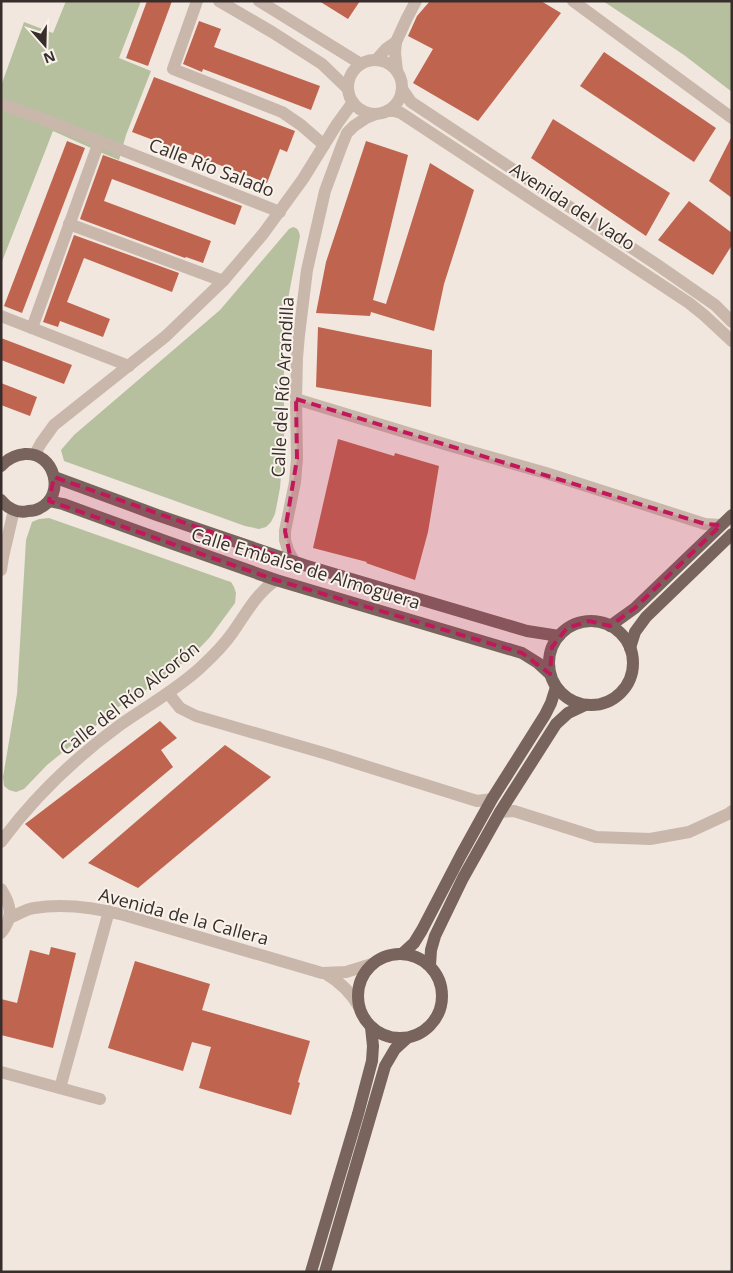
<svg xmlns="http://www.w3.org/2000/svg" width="733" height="1273" viewBox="0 0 733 1273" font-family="'Open Sans',sans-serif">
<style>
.green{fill:#b6c09f}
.building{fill:#bf644f}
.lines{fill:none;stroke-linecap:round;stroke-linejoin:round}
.minor{stroke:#c9b7ab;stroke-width:12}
.major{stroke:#78645c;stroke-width:12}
.marked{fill:#c2185b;fill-opacity:0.2;stroke:#c2185b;stroke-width:4;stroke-dasharray:10 6;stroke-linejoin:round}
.labels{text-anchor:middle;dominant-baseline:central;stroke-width:4;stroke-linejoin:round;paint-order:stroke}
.street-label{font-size:18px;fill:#372d2a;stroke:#f9f2eb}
</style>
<rect width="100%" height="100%" fill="#f1e7de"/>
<g class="green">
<polygon points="66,1 141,1 119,58 151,71 126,135 119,160 102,153 53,131 1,264 1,86 24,22 53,33"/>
<polygon points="603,1 732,1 732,92 684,55"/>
<path d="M293,227C298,228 299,231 300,236L284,320V438L280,488L275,514L271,522L266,527L259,529L245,526L64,461L61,450L74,435L220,310L289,229Z"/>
<polygon points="49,518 225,580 231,582 234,587 236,593 235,603 210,637 192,656 154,685 120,706 47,765 24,789 16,792 9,790 4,786 3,777 17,694 26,540 32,522 39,519"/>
</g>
<g class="building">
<polygon points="147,1 172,1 148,66 126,58"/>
<polygon points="319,1 360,1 348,19"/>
<polygon points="430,1 541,1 561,13 478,121 413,83 433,49 408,36 417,16"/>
<polygon points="199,21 221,29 214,47 320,86 311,110 203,69 202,72 183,64"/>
<polygon points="604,52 716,128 694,162 580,86"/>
<polygon points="154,77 295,131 287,152 280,149 267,183 132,132"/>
<polygon points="553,119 670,193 646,236 531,158"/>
<polygon points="732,136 732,198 709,181"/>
<polygon points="67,141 85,148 22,313 4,306"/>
<polygon points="366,141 408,155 373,300 386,304 430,163 474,190 444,284 434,331 371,312 370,316 316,313 326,262"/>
<polygon points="103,155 242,206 235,225 112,179 104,201 211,241 203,263 186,257 185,258 80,219"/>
<polygon points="689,201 732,233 732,245 713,275 658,240"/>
<polygon points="74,235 179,273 172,292 84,258 67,302 110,319 103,337 60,321 58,327 43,322"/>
<polygon points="318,327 432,350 431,407 316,387"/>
<polygon points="1,338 72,365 64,384 1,360"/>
<polygon points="1,383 37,397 30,416 1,405"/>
<polygon points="338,439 394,456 395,453 439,466 428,532 415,580 366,563 367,562 313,548"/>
<polygon points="160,721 177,738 161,750 173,767 63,859 25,824"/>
<polygon points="225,745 271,777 138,888 88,863"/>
<polygon points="51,947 76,953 53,1048 1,1035 1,999 17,1003 30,950 49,955"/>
<polygon points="135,961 210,984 202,1010 310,1041 298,1082 300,1083 291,1115 199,1088 211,1047 192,1042 183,1071 108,1048"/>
</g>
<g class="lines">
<g class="minor">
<polyline points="197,1 173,69 282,112 301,125 324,145"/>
<polyline points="219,1 272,32 322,64 348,89"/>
<polyline points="259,1 361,64"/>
<polyline points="573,1 732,118"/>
<polyline points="396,42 407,18 416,1"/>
<circle cx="375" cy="87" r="27"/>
<polyline points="376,60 386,49 396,42 395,53 397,71"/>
<polyline points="402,89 411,102 656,264 715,305 732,322"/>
<polyline points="1,104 35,116 280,212"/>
<polyline points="389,111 395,111 401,113 689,303 704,315 732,341"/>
<polyline points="69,224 223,281"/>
<polyline points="1,316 129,366"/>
<polyline points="32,328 99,142"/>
<polyline points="296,399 451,446 546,473 705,524 721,525"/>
<polyline points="35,454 41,443 54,425 166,336 223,281 263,234 303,179 337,124 353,102"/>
<polyline points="294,561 288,550 285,540 285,531 295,482 297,459 296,399 297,358 299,335 307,270 325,191 342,145 347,133 354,126 366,118 376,114"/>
<polyline points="1,570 3,557 14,510"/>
<polyline points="168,693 180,708 196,716 327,754 477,801 492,799"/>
<polyline points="500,812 514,811 596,837 650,839 689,832 728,814 732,811"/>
<path d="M1,842C34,797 75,758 120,725C147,706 176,690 200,668C212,657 224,645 233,632C247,612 256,594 276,580"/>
<path d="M1,889C11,905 14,917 1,933"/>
<path d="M9,918C17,915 26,909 34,908C63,903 97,908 124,915L322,973L346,972L372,964"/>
<path d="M325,973C340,982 351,992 359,1007"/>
<polyline points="1,1072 100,1099"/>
<polyline points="60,1088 109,911"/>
</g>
<g class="major">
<path d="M1,466C8,458 15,455 25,454C55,452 66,495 40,508C37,510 31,511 28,511C18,514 7,508 1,500"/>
<polyline points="54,477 157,515 304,565 527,631 559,636"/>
<polyline points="49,501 63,504 165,541 276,580 522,653 538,663 550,674"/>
<circle cx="591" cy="663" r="42"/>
<polyline points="610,626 635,608 732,515"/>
<polyline points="630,648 635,632 646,617 732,534"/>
<circle cx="400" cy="996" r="42"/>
<polyline points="402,954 414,943 422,930 461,855 492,799 545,715 551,703 556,687"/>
<polyline points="430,965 431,950 435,936 463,878 500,812 556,724 568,713 585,705"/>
<polyline points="311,1272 358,1114 372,1061 373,1046 371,1027"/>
<polyline points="325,1272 385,1066 395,1049 407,1038"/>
</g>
</g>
<path class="marked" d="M296,399L705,524L721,525L635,608L610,626L589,621L567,628L552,647L550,674L522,653L276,580L49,501L54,477L291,560L285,531L297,459Z"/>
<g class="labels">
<g class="street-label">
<text transform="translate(212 167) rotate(21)">Calle Río Salado</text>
<text transform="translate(573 206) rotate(33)">Avenida del Vado</text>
<text transform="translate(282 387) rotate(-87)">Calle del Río Arandilla</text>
<text transform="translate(306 568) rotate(17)">Calle Embalse de Almoguera</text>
<text transform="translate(129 698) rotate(-38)">Calle del Río Alcorón</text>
<text transform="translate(184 916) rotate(15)">Avenida de la Callera</text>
</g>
</g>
<rect width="733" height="1273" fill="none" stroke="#372d2a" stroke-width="5"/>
<g transform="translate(45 45) rotate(160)" stroke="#f9f2eb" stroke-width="4" paint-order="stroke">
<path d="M0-4L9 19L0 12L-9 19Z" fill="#372d2a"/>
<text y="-8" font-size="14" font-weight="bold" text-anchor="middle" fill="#372d2a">N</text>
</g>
</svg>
